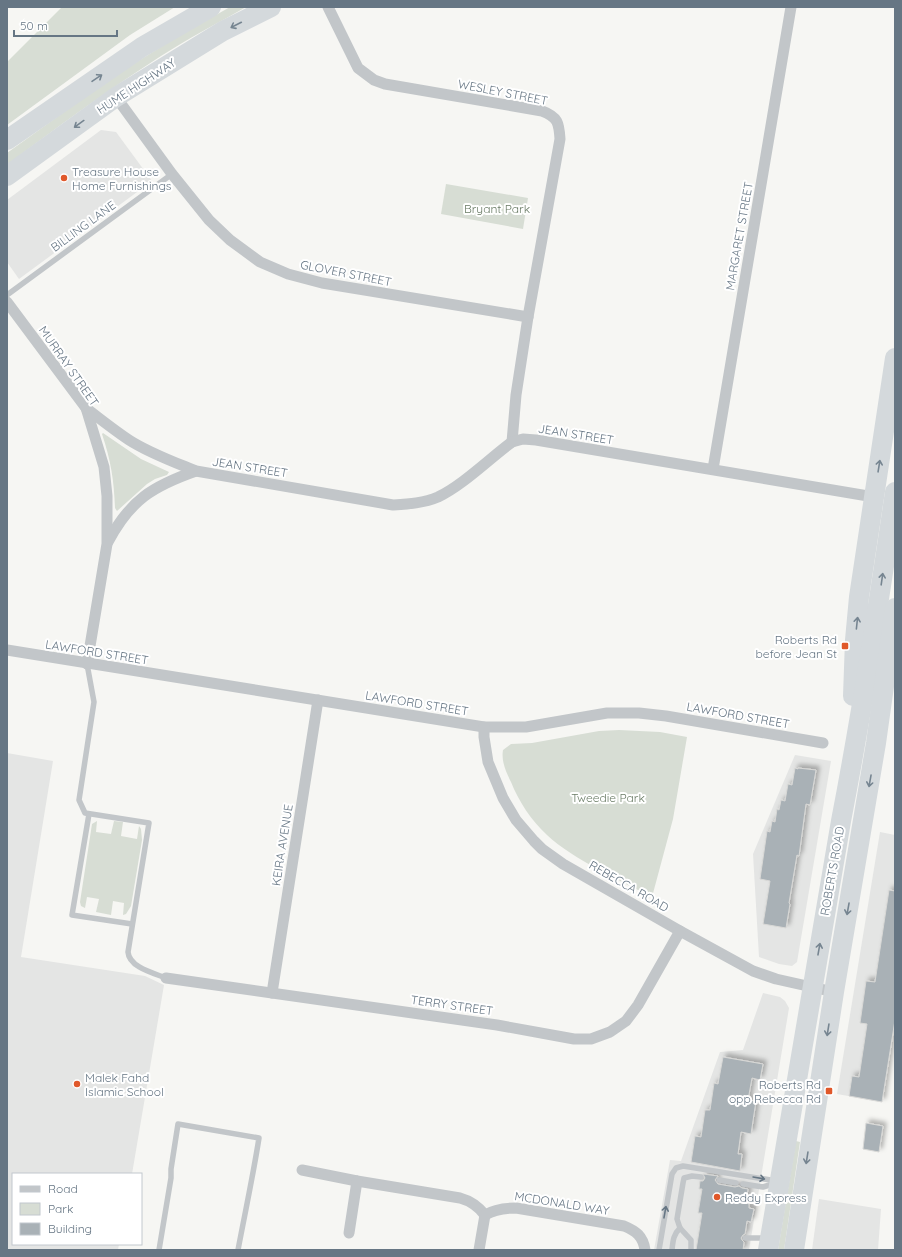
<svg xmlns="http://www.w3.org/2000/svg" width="902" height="1257" viewBox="0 0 902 1257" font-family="Quicksand,sans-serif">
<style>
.built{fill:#e4e5e4}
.green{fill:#d7ddd4}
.building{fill:#a9b1b6;stroke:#d8d8d6;filter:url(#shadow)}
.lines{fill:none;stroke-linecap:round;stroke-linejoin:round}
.lane{stroke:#c2c6c9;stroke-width:5.5}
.street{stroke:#c2c6c9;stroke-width:11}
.highway{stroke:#d4d9dc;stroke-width:20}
.oneway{stroke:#768591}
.oneway2{stroke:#667684}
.poi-dot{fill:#e0582a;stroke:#fff;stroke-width:1.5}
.labels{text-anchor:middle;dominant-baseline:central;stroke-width:4;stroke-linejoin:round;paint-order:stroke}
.street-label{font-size:12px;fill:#667684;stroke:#fff}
.poi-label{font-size:12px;fill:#667684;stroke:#fff;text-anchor:start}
.park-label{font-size:12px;fill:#697b65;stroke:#fff}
</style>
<defs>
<filter id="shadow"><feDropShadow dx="3.5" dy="-3.5" stdDeviation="2" flood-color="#0004"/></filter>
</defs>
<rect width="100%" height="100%" fill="#f6f6f3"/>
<g class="built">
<polygon points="101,130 116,132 152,181 19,279 7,262 7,200"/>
<polygon points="7,753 53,761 21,957 145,976 164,985 132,1174 13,1174 13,1244 119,1244 118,1250 7,1250"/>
<polygon points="795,755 831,761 797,962 792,966 779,964 759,957 753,854"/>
<polygon points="880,832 895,835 895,1020 882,1102 837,1094"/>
<polygon points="763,993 780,997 785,1001 789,1008 749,1250 654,1250 670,1160 681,1161 720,1052 743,1050"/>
<polygon points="819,1199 881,1209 878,1250 812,1250"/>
</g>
<g class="green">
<polygon points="62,7 175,7 130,35 7,125 7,62"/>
<path d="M230,7H246C218,23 189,38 161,56C108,90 57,127 7,165V153L92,92L132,65L172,40Z"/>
<polygon points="446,184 528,198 523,229 441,214"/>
<path d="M103,433L141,459L169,472L167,475L155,479L147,484L117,511L115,508C114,480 111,461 102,434Z"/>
<path d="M619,730L660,732L687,737L673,819L652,897C619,880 574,860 547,835C531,820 519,802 511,782C506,772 501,761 503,750L511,744L532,743L599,731Z"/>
<polygon points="97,821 96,832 111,834 114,821 123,822 121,836 137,839 139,826 141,829 142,840 131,906 126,914 123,915 124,903 113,901 111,915 96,912 99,899 87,897 85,908 81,906 80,902 92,824"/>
<polygon points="796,1141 800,1142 784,1250 778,1250"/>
</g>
<g class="building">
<polygon points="795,768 798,769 798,768 816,770 810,805 806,804 799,856 797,855 789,903 790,904 786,928 763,924 770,881 760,879 767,831 770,832 772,821 775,822 777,809 779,810 781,800 785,801 788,784 792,785"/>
<polygon points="889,890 895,891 895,1020 882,1102 849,1096 852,1076 859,1077 867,1024 860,1023 866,981 875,982"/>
<polygon points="723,1057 763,1064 760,1080 752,1078 748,1100 756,1101 751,1134 741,1132 738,1154 742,1154 740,1171 691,1162 695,1136 701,1137 705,1110 710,1110 714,1083 718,1084"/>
<polygon points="866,1123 883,1126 879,1152 863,1149"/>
<polygon points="703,1174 718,1176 715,1180 718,1184 735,1187 739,1186 742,1188 748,1189 746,1203 749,1204 749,1208 754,1209 751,1222 747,1221 745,1234 743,1235 741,1238 742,1240 744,1242 743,1250 696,1250 702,1213 698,1213 702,1189 699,1189 700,1181 703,1181 705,1178"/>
</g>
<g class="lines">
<g class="lane">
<polyline points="7,295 172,174"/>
<path d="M87,664L94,702L79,800L85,813L149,823L128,952C129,967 153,973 166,978"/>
<polyline points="89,814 72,915 132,924"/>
<polyline points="719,1180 736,1183"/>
<polyline points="743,1184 763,1187 776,1183"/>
<polyline points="745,1238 766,1238"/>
<path d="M159,1250L171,1178V1169L178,1124L259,1138C253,1176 245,1213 238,1250"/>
<polyline points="659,1250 672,1174 676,1168 683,1166 777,1181"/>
<path d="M672,1250C673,1241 673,1235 680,1228"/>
<polyline points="691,1250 691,1240 680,1228 677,1219 683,1183 684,1178 692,1176 701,1177"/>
</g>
<g class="street">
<path d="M328,7L358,68L374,80L385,84L542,111C558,117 559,123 560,139L528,317L516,395L512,442"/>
<polyline points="116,97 172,174 209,220 230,240 260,262 288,274 322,283 528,317"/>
<polyline points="7,302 86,408 104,467 107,496 107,544 87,664"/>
<path d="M86,408C100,419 114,430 129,440C149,453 174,462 196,471L393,505C408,504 424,503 438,497C463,485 489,459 512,442L523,439L536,440L874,497"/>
<polyline points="713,469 791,7"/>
<path d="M108,542C130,500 153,486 196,471"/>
<polyline points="7,650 484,727 526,727 607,713 639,713 666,716 823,743"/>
<polyline points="484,727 484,737 488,762 503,798 516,820 534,841 542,849 563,864 680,931 753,971 776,979 834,992"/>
<polyline points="166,978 497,1025 574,1039 591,1039 610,1032 626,1021 638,1005 680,931"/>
<polyline points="272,993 318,700"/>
<path d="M302,1170L357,1181L460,1198C471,1201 478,1206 485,1215"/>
<polyline points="349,1233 357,1181"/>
<path d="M479,1250L485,1215C495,1209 505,1208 516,1208L624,1226C636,1231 643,1236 645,1250"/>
</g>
<g class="highway">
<polyline points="7,140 142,47 211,7"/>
<polyline points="7,176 116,97 223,31 271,7"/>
<polyline points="853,696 855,640 859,597 895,358"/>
<path d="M768,1250L841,821C862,712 879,602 895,492"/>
<polyline points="794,1250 834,992 876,743 895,608"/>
</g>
</g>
<defs><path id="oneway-shaft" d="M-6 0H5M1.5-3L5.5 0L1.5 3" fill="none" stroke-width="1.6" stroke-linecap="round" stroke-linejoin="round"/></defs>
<g class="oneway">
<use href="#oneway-shaft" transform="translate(236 25) rotate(153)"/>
<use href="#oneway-shaft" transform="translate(97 78) rotate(-34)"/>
<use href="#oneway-shaft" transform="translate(79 124) rotate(144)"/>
<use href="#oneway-shaft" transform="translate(879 466) rotate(-81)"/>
<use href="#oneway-shaft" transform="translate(882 579) rotate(-82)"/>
<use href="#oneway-shaft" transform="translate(857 623) rotate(-84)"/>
<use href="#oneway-shaft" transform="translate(870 781) rotate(100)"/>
<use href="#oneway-shaft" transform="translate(848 909) rotate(100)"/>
<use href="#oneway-shaft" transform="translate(819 949) rotate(-80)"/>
<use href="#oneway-shaft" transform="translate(828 1030) rotate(99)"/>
<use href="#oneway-shaft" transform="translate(807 1158) rotate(99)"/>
</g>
<g class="oneway2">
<use href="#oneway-shaft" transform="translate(759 1178) rotate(10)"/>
<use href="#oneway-shaft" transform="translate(665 1212) rotate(-80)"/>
</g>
<g class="poi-dot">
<circle cx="64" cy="178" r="4"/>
<rect x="841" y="642" width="8" height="8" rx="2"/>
<circle cx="77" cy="1084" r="4"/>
<rect x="825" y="1087" width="8" height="8" rx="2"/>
<circle cx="717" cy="1197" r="4"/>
</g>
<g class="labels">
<g class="street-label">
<text transform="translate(136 86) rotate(-33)">HUME HIGHWAY</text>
<text transform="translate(503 92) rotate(11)">WESLEY STREET</text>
<text transform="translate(83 226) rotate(-36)">BILLING LANE</text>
<text transform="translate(739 236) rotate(-80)">MARGARET STREET</text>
<text transform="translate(346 273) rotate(11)">GLOVER STREET</text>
<text transform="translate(69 366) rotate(55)">MURRAY STREET</text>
<text transform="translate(576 434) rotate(9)">JEAN STREET</text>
<text transform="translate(250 467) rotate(9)">JEAN STREET</text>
<text transform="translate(97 652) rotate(9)">LAWFORD STREET</text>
<text transform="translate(417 703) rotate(9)">LAWFORD STREET</text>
<text transform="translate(738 715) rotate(10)">LAWFORD STREET</text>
<text transform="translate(282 845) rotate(-81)">KEIRA AVENUE</text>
<text transform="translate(832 871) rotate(-80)">ROBERTS ROAD</text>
<text transform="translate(629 886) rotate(30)">REBECCA ROAD</text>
<text transform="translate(452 1005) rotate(8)">TERRY STREET</text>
<text transform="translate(562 1203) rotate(9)">MCDONALD WAY</text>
</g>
<g class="poi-label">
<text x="72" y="171">Treasure House<tspan x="72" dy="14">Home Furnishings</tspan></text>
<text x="837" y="639" text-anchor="end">Roberts Rd<tspan x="837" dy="14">before Jean St</tspan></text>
<text x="85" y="1077">Malek Fahd<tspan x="85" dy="14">Islamic School</tspan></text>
<text x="821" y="1084" text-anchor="end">Roberts Rd<tspan x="821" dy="14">opp Rebecca Rd</tspan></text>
<text x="725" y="1197">Reddy Express</text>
</g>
<g class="park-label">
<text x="497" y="208">Bryant Park</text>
<text x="608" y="797">Tweedie Park</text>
</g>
</g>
<rect width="902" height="1257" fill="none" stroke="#667684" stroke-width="16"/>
<rect x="12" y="1173" width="130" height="72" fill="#ffffff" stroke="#c2c8ce"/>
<rect x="20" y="1186" width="20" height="6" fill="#c2c6c9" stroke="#c2c8ce"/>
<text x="48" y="1193" font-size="12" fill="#667684">Road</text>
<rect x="20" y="1203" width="20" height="12" fill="#d7ddd4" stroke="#c2c8ce"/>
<text x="48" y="1213" font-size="12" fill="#667684">Park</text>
<rect x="20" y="1223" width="20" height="12" fill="#a9b1b6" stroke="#c2c8ce"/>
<text x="48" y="1233" font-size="12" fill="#667684">Building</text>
<path d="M14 30v6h103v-6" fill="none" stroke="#667684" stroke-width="2"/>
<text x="20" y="30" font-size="12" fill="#667684" stroke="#ffffff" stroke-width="3" paint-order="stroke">50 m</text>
</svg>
